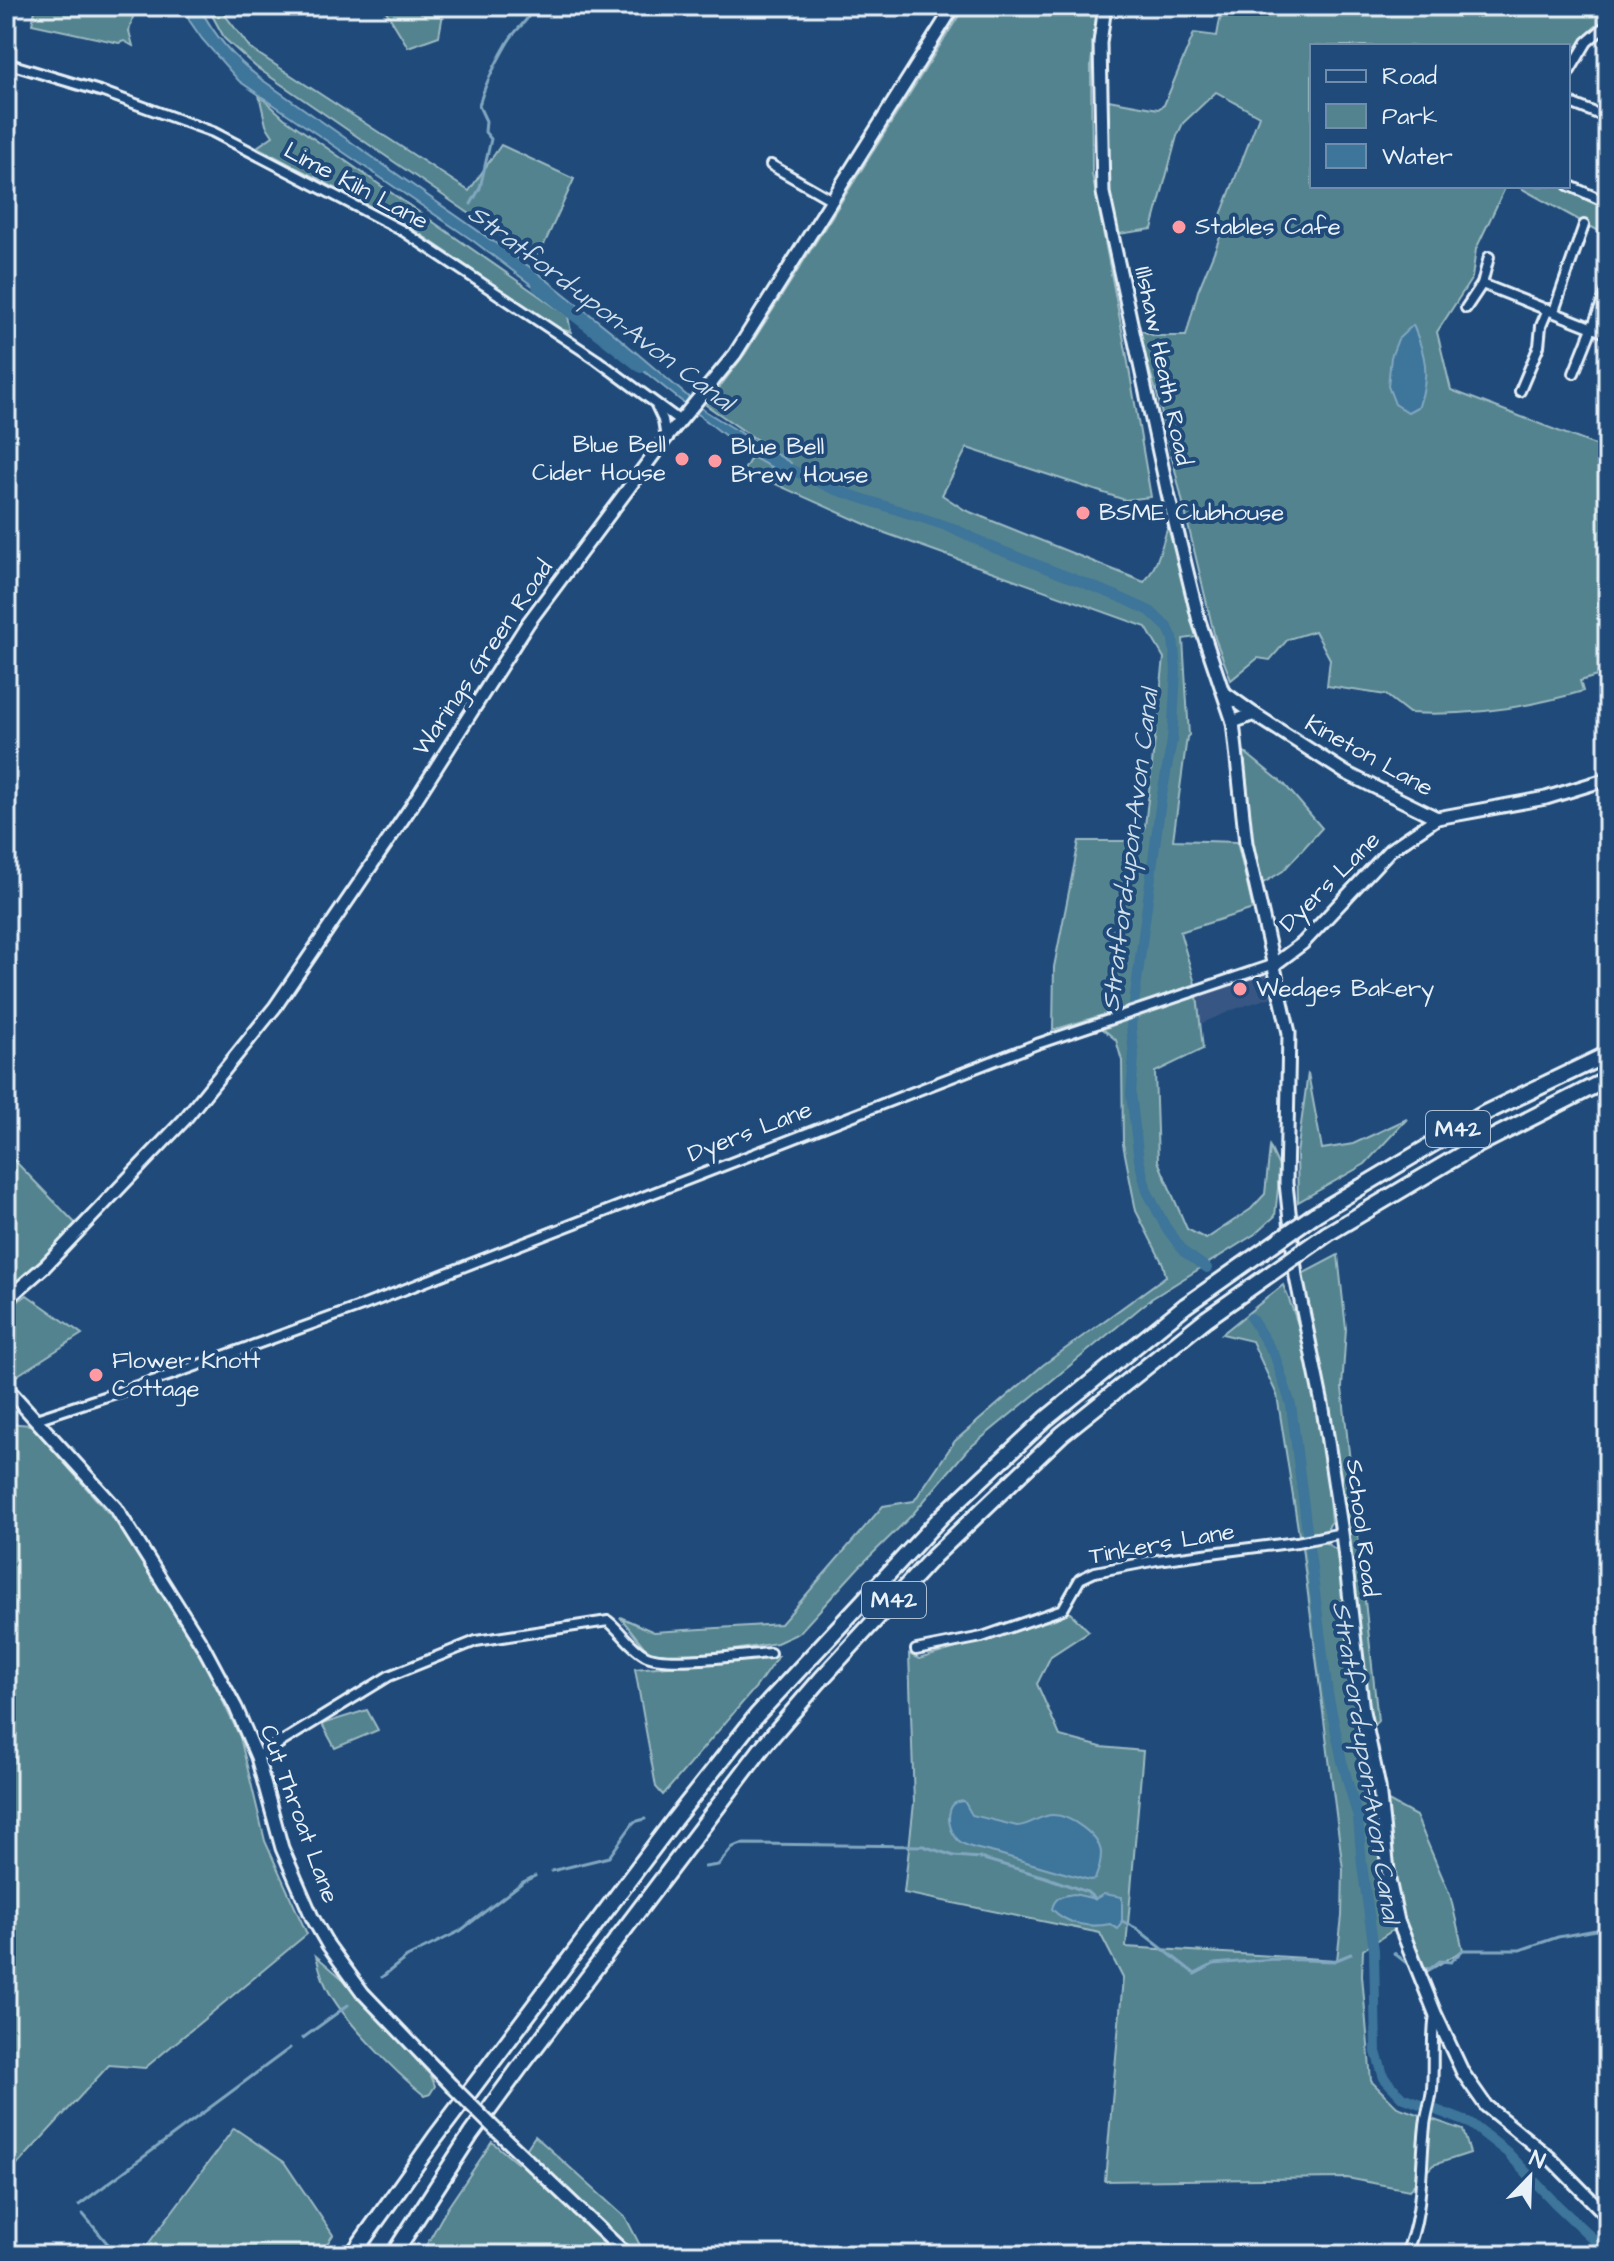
<svg xmlns="http://www.w3.org/2000/svg" width="1614" height="2261" viewBox="0 0 1614 2261" font-family="'Architects Daughter',sans-serif">
<style>
.built{fill:#375784}
.green{fill:#52838e;stroke:#9dbac3;stroke-width:2}
.water{fill:#3e759b;stroke:#82a7c0;stroke-width:2}
.lines{fill:none;stroke-linecap:round;stroke-linejoin:round}
.stream{stroke:#82a7c0;stroke-width:3}
.canal{stroke:#3e759b;stroke-width:10}
.street-casing{stroke:#e8f1f8;stroke-width:14}
.secondary-casing{stroke:#e8f1f8;stroke-width:17}
.highway-casing{stroke:#e8f1f8;stroke-width:20}
.street{stroke:#1f4a7a;stroke-width:8}
.secondary{stroke:#1f4a7a;stroke-width:11}
.highway{stroke:#1f4a7a;stroke-width:14}
.secondary-bridge-casing{stroke:#e8f1f8;stroke-width:17;stroke-linecap:butt}
.highway-bridge-casing{stroke:#e8f1f8;stroke-width:20;stroke-linecap:butt}
.secondary-bridge{stroke:#1f4a7a;stroke-width:11}
.highway-bridge{stroke:#1f4a7a;stroke-width:14}
.poi-dot{fill:#ff9aa2;stroke:#1f4a7a;stroke-width:3}
.labels{text-anchor:middle;dominant-baseline:central;stroke-width:8;stroke-linejoin:round;paint-order:stroke}
.shield{fill:#1f4a7a;stroke:#acbfd2;stroke-width:2}
.shield-label{font-size:22px;font-weight:bold;fill:#e8f1f8}
.street-label{font-size:24px;fill:#e8f1f8;stroke:#1f4a7a}
.poi-label{font-size:24px;fill:#e8f1f8;stroke:#1f4a7a;text-anchor:start}
.water-label{font-size:26px;font-style:italic;fill:#cedeea;stroke:#1f4a7a}
</style>
<rect width="100%" height="100%" fill="#1f4a7a"/>
<filter id="ink" filterUnits="userSpaceOnUse"><feTurbulence type="fractalNoise" baseFrequency=".0125" numOctaves="2"/><feDisplacementMap in="SourceGraphic" scale="16" xChannelSelector="R" yChannelSelector="G"/><feConvolveMatrix kernelMatrix="1 2 1 2 8 2 1 2 1" color-interpolation-filters="sRGB"/></filter>
<g filter="url(#ink)">
<polygon class="built" points="1271,968 1278,995 1235,1009 1200,1024 1197,995"/>
<g class="green">
<polygon points="36,6 136,6 129,31 133,46 124,41 119,43 32,24"/>
<polygon points="207,6 218,6 251,49 469,191 501,145 574,179 537,260 256,67 225,39"/>
<polygon points="389,6 439,6 443,14 439,36 408,47 386,11"/>
<path d="M965,6H1098L1091,64L1092,174L1126,351L1151,497L1125,500L967,448L942,495L965,510L1144,582C1160,564 1162,541 1171,518L1197,637L1183,639L1189,735L1187,737L1173,840L1237,842L1253,909L1180,932L1196,987L1053,1030L1054,967L1079,841H1136L1145,826L1164,658L1146,627L885,533L744,470L760,442L706,405L745,354Z"/>
<path d="M1235,6H1608V22L1568,64V46H1312V186H1506L1476,249L1472,278L1437,332L1451,390L1608,450V673L1580,681L1583,691C1527,708 1468,716 1409,713L1386,695L1327,686L1330,659L1315,631L1288,639L1270,660L1258,658L1231,680L1215,638L1157,394L1137,329L1155,336H1186L1198,291L1223,230L1216,228L1259,116L1216,92L1183,123L1177,136L1152,229L1119,234L1111,212L1105,111L1108,100L1158,109L1164,105L1194,33L1217,36L1220,19Z"/>
<polygon points="259,95 284,118 568,316 571,332 557,328 410,227 257,147 273,136 266,125"/>
<polygon points="1517,186 1564,186 1608,201 1608,236"/>
<polygon points="1242,750 1285,785 1322,828 1283,871 1260,885 1252,843"/>
<polygon points="1197,995 1203,1049 1155,1072 1158,1161 1187,1229 1206,1239 1251,1209 1265,1194 1270,1147 1280,1169 1275,1216 1255,1234 1151,1299 967,1450 912,1515 859,1567 799,1633 777,1643 683,1658 649,1653 620,1617 654,1632 781,1624 883,1506 914,1501 955,1441 1043,1365 1166,1276 1163,1264 1136,1211 1123,1144 1122,1061 1116,1040 1103,1029"/>
<polygon points="1308,1073 1322,1149 1353,1144 1407,1119 1365,1164 1298,1202 1297,1154"/>
<polygon points="14,1160 78,1226 6,1295 6,1168"/>
<polygon points="1338,1255 1346,1329 1342,1388 1378,1721 1370,1729 1314,1338 1302,1274"/>
<path d="M1283,1285C1316,1360 1324,1442 1331,1522L1327,1530L1299,1535L1277,1395L1252,1341L1222,1334Z"/>
<polygon points="27,1295 82,1334 13,1378 6,1371 6,1310"/>
<polygon points="6,1423 31,1425 118,1524 206,1666 240,1737 265,1841 307,1934 145,2068 109,2065 6,2177"/>
<polygon points="1324,1542 1337,1550 1341,1556 1356,1702 1372,1796 1381,1797 1416,1816 1450,1895 1463,1950 1423,1974 1402,1924 1363,1950 1362,1975 1371,2081 1397,2107 1463,2130 1470,2153 1433,2165 1409,2190 1347,2178 1105,2181 1123,1978 1100,1933 904,1893 914,1803 909,1654 919,1659 1055,1619 1069,1612 1089,1631 1051,1656 1037,1684 1060,1736 1101,1747 1143,1751 1126,1947 1337,1960 1342,1916 1343,1869 1302,1547"/>
<polygon points="778,1656 756,1687 663,1795 656,1787 635,1669"/>
<polygon points="367,1710 378,1730 335,1748 322,1724"/>
<path d="M316,1956L344,1980L431,2076L435,2086L430,2094L425,2096C396,2073 341,2018 326,1986C321,1976 319,1966 316,1956Z"/>
<polygon points="234,2128 284,2162 333,2235 319,2255 140,2255"/>
<polygon points="535,2136 626,2218 645,2255 421,2255 446,2210 492,2142 517,2163"/>
</g>
<g class="water">
<path d="M186,6H199C215,37 234,58 261,79L537,272L612,332L705,411L791,463L786,475L752,457L607,342L472,240L239,81L202,39L189,20Z"/>
<path d="M1413,325C1426,356 1430,373 1419,406L1408,412L1395,404L1388,386L1391,357L1398,339Z"/>
<path d="M964,1801L972,1815L1017,1826C1030,1826 1039,1815 1053,1815C1070,1815 1100,1836 1101,1853C1101,1861 1098,1872 1095,1879L1090,1880C1059,1872 1029,1863 999,1854C986,1850 968,1849 958,1840C951,1833 947,1820 950,1811C952,1803 956,1802 964,1801Z"/>
<path d="M1074,1894L1095,1899L1104,1894L1122,1897V1921L1118,1929L1110,1924C1090,1928 1067,1925 1052,1909C1055,1896 1063,1896 1074,1894Z"/>
</g>
<g class="lines">
<g class="stream">
<path d="M471,204L480,188L491,139L485,132L486,121L479,106C484,85 497,61 508,42C516,28 529,22 533,6"/>
<polyline points="705,1867 718,1865 733,1847 742,1844 923,1846 954,1856 980,1858 1045,1877 1087,1892 1095,1899"/>
<polyline points="552,1871 609,1857 634,1822 645,1819"/>
<polyline points="1122,1921 1136,1928 1195,1974 1214,1964 1274,1959 1334,1961 1351,1954"/>
<polyline points="1394,1953 1409,1965"/>
<polyline points="1425,1968 1430,1969 1440,1961 1451,1962 1463,1950 1520,1950 1558,1937 1596,1930 1608,1925"/>
<polyline points="382,1977 407,1957 460,1931 523,1882 535,1876"/>
<polyline points="303,2038 348,2005"/>
<polyline points="79,2205 290,2048"/>
<polyline points="83,2214 117,2255"/>
</g>
<g class="canal">
<polyline points="537,287 641,368"/>
<polyline points="779,464 833,489 953,528 992,547 1117,596 1150,611 1168,628 1173,638 1176,669 1172,741 1161,800 1131,1026 1134,1055 1131,1094 1139,1160 1147,1191 1165,1226 1184,1252 1207,1268"/>
<polyline points="1251,1318 1275,1356 1291,1405 1328,1694 1342,1761 1358,1818 1362,1865 1374,1950 1376,2052 1384,2078 1402,2097 1470,2123 1507,2152 1555,2203 1608,2253"/>
</g>
<defs>
<g id="street">
<polyline points="6,63 103,92 213,132 403,231 597,360 680,421"/>
<polyline points="1568,74 1587,42 1608,24"/>
<polyline points="1568,102 1608,118"/>
<polyline points="771,165 832,200"/>
<polyline points="1568,185 1608,203"/>
<polyline points="1482,284 1608,334"/>
<polyline points="1466,308 1482,284 1489,257"/>
<polyline points="1554,311 1584,225"/>
<polyline points="1574,373 1608,288"/>
<polyline points="1520,391 1539,346 1541,326 1548,309"/>
<polyline points="656,405 663,420 666,438"/>
<polyline points="1603,440 1608,442"/>
<polyline points="36,1419 171,1375 362,1306 1037,1044 1275,964"/>
<polyline points="916,1650 982,1637 1063,1609 1080,1579 1095,1572 1157,1560 1297,1542 1342,1533"/>
<path d="M257,1757L389,1676L476,1641L608,1621C621,1631 630,1647 645,1655C664,1666 744,1655 770,1653"/>
<path d="M1405,2255C1424,2216 1420,2168 1425,2126C1426,2114 1431,2101 1432,2089C1434,2064 1431,2040 1435,2014"/>
</g>
<g id="secondary">
<polyline points="1105,6 1100,43 1103,193 1168,494 1199,621 1233,722 1246,843 1289,1033 1286,1183 1296,1277 1323,1409 1342,1533 1363,1711 1379,1787 1389,1880 1398,1921 1435,2013 1463,2073 1486,2106 1549,2157 1608,2217"/>
<polyline points="1226,694 1254,714"/>
<polyline points="1233,722 1254,714 1346,773 1437,818 1546,798 1608,779"/>
<polyline points="1275,964 1303,943 1390,850 1437,818"/>
<polyline points="6,1300 45,1266 184,1120 275,1007 411,807 528,623 666,438 735,354 954,6"/>
<polyline points="6,1387 116,1508 203,1646 236,1708 257,1757 282,1848 312,1917 328,1945 363,1993 452,2086"/>
<polyline points="497,2131 627,2255"/>
</g>
<g id="highway">
<polyline points="1314,1215 1485,1113 1608,1054"/>
<polyline points="1327,1234 1472,1148 1608,1079"/>
<polyline points="352,2255 435,2138 674,1820 757,1715 942,1516 1047,1418 1185,1306"/>
<polyline points="393,2255 471,2134 520,2067 765,1744 821,1679 934,1556 1062,1434 1206,1319"/>
</g>
</defs>
<use href="#street" class="street-casing"/>
<use href="#secondary" class="secondary-casing"/>
<use href="#highway" class="highway-casing"/>
<use href="#street" class="street"/>
<use href="#secondary" class="secondary"/>
<use href="#highway" class="highway"/>
<defs>
<polyline id="secondary-bridge" points="452,2086 497,2131"/>
<g id="highway-bridge">
<polyline points="1185,1306 1314,1215"/>
<polyline points="1206,1319 1327,1234"/>
</g>
</defs>
<use href="#secondary-bridge" class="secondary-bridge-casing"/>
<use href="#highway-bridge" class="highway-bridge-casing"/>
<use href="#secondary-bridge" class="secondary-bridge"/>
<use href="#highway-bridge" class="highway-bridge"/>
</g>
</g>
<g class="poi-dot">
<circle cx="1179" cy="227" r="8"/>
<circle cx="682" cy="459" r="8"/>
<circle cx="715" cy="461" r="8"/>
<circle cx="1083" cy="513" r="8"/>
<circle cx="1240" cy="989" r="8"/>
<circle cx="96" cy="1375" r="8"/>
</g>
<g class="labels">
<g class="shield">
<rect x="1426" y="1111" width="64" height="36" rx="6"/>
<rect x="862" y="1582" width="64" height="36" rx="6"/>
</g>
<g class="shield-label">
<text x="1458" y="1129">M42</text>
<text x="894" y="1600">M42</text>
</g>
<g class="street-label">
<text transform="translate(356 186) rotate(28)">Lime Kiln Lane</text>
<text transform="translate(1163 366) rotate(78)">Illshaw Heath Road</text>
<text transform="translate(483 658) rotate(-56)">Warings Green Road</text>
<text transform="translate(1369 756) rotate(29)">Kineton Lane</text>
<text transform="translate(1330 882) rotate(-45)">Dyers Lane</text>
<text transform="translate(750 1132) rotate(-21)">Dyers Lane</text>
<text transform="translate(1362 1528) rotate(83)">School Road</text>
<text transform="translate(1162 1544) rotate(-10)">Tinkers Lane</text>
<text transform="translate(299 1814) rotate(70)">Cut Throat Lane</text>
</g>
<g class="poi-label">
<text x="1195" y="227">Stables Cafe</text>
<text x="666" y="445" text-anchor="end">Blue Bell<tspan x="666" dy="28">Cider House</tspan></text>
<text x="731" y="447">Blue Bell<tspan x="731" dy="28">Brew House</tspan></text>
<text x="1099" y="513">BSME Clubhouse</text>
<text x="1256" y="989">Wedges Bakery</text>
<text x="112" y="1361">Flower Knott<tspan x="112" dy="28">Cottage</tspan></text>
</g>
<g class="water-label">
<text transform="translate(601 308) rotate(37)">Stratford-upon-Avon Canal</text>
<text transform="translate(1130 850) rotate(-83)">Stratford-upon-Avon Canal</text>
<text transform="translate(1366 1762) rotate(81)">Stratford-upon-Avon Canal</text>
</g>
</g>
<rect width="1614" height="2261" fill="none" stroke="#1f4a7a" stroke-width="32"/>
<rect x="16" y="16" width="1582" height="2229" fill="none" stroke="#e8f1f8" stroke-width="3" filter="url(#ink)"/>
<rect x="1310" y="44" width="260" height="144" fill="#1f4a7a" stroke="#6f8dac" stroke-width="2"/>
<rect x="1326" y="70" width="40" height="12" fill="#1f4a7a" stroke="#6f8dac" stroke-width="2"/>
<text x="1382" y="84" font-size="24" fill="#e8f1f8">Road</text>
<rect x="1326" y="104" width="40" height="24" fill="#52838e" stroke="#6f8dac" stroke-width="2"/>
<text x="1382" y="124" font-size="24" fill="#e8f1f8">Park</text>
<rect x="1326" y="144" width="40" height="24" fill="#3e759b" stroke="#6f8dac" stroke-width="2"/>
<text x="1382" y="164" font-size="24" fill="#e8f1f8">Water</text>
<g transform="translate(1530 2177) rotate(23)" stroke="#1f4a7a" stroke-width="6" paint-order="stroke">
<path d="M0-6L14 30L0 20L-14 30Z" fill="#e8f1f8"/>
<text y="-12" font-size="22" font-weight="bold" text-anchor="middle" fill="#e8f1f8">N</text>
</g>
</svg>
